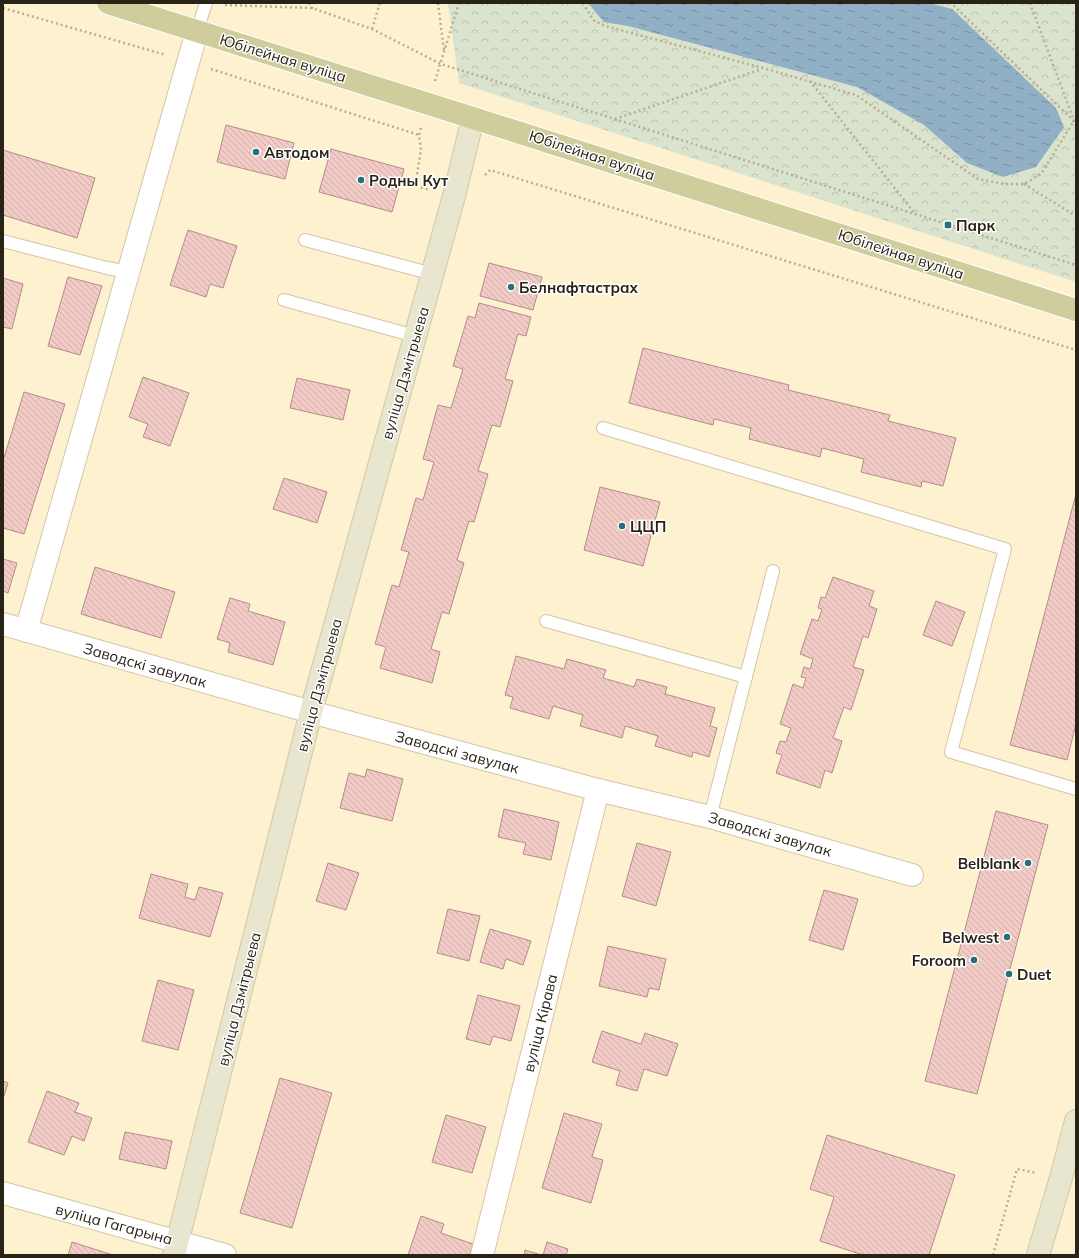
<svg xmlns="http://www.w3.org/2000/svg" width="1079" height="1258" viewBox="0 0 1079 1258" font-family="Mulish,sans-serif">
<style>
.park{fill:url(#park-crowns)}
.water{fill:url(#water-ripples)}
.building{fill:url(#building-back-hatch);stroke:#b38d8a}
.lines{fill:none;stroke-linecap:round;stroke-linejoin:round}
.lane-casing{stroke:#d3c6a5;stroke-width:14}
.street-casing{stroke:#d3c6a5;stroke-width:24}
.secondary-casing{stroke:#d3c6a5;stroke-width:24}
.primary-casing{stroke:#fff;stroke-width:24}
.path{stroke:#b9ae93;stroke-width:2.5;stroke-dasharray:2 3;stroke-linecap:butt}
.lane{stroke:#fff;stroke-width:12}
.street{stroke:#fff;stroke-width:22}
.secondary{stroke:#e8e6ce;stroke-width:22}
.primary{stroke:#d0cd9d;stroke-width:22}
.poi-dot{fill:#276f7b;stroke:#fff;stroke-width:1.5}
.labels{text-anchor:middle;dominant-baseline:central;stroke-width:3;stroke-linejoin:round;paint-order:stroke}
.street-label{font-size:15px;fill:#282317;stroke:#fff}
.poi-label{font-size:15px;font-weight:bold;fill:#282317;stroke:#fff;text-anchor:start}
</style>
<defs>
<pattern id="park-crowns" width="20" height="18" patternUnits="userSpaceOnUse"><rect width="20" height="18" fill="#dae3cd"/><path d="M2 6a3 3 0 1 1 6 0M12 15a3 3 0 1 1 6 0" fill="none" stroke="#bbc2af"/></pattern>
<pattern id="water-ripples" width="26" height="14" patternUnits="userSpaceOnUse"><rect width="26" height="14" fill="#91b0c5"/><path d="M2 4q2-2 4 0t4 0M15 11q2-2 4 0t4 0" fill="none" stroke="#768f9f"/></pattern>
<pattern id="building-back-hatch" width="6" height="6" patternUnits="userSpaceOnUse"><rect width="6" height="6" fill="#f2cac6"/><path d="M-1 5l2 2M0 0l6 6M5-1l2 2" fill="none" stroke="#d0ada9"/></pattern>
</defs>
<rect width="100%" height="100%" fill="#fef1cf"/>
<polygon class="park" points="448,3 1076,3 1076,282 459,83"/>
<polygon class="water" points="588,3 929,3 952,9 1056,108 1064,127 1036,167 1003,177 967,163 924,125 857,87 628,26 604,22"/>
<g class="building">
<polygon points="226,125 294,143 285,179 217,162"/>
<polygon points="331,149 404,169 392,212 319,192"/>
<polygon points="3,150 95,178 77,238 3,215"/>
<polygon points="188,230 237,246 223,288 210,284 206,297 170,285"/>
<polygon points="489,263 542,277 533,310 480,296"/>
<polygon points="68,277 102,286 80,355 48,346"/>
<polygon points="3,278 23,284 12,329 3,327"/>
<polygon points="479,303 531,317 526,336 518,334 505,379 513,381 500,427 492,425 478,471 488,474 474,522 469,521 457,560 464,563 449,614 442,612 431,649 440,652 432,683 380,668 386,647 375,644 392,585 399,587 409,552 401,550 416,498 423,500 434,462 423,459 438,405 451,408 463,369 453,366 468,316 475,318"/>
<polygon points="643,348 789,385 788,390 890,415 888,421 956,438 943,486 922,481 921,487 861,472 864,459 822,448 820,457 749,439 751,428 714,419 713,425 629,403"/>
<polygon points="143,377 189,393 170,446 143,437 148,424 129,417"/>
<polygon points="297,378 350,390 343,420 290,408"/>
<polygon points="24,392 65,404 24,534 3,528 3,461"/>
<polygon points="284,478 327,492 317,523 273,509"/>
<polygon points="600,487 660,502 643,566 584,550"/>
<polygon points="1076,494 1076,724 1067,760 1010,745"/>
<polygon points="3,559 17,563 8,593 3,591"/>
<polygon points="95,567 175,592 161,638 81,614"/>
<polygon points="833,577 874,591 869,606 877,609 868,638 863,636 853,667 864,670 851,710 844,707 833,738 842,741 832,773 825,770 820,788 776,773 782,755 776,753 780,741 786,742 791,728 780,724 793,684 803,688 806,678 801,677 804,667 810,669 813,659 800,654 812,619 818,621 822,609 818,608 821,597 825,598"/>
<polygon points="230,598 250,604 248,611 285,622 273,665 228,652 230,643 217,639"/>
<polygon points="936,601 965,612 952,646 923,635"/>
<polygon points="516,656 564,669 567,659 606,670 603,678 634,687 637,679 667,687 665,694 715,708 710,726 717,728 709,757 693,752 692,757 655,746 658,736 625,726 622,738 580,726 583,715 553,706 549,719 510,708 513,697 505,695"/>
<polygon points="367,769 403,779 392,821 340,808 349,773 365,777"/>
<polygon points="504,809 559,822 551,860 523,854 526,843 498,837"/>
<polygon points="996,811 1048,825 977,1094 925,1081"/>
<polygon points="637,843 671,852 656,906 622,896"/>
<polygon points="328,863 359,873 346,910 316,901"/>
<polygon points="151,874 188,884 185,897 195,900 199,887 223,893 210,937 139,918"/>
<polygon points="824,890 858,899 843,950 809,940"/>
<polygon points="448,909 480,916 469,961 437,953"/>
<polygon points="490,929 531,941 523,965 506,959 503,969 480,962"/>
<polygon points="608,946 666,959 659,990 649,988 647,997 599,986"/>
<polygon points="158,980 194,990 178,1050 142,1041"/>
<polygon points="478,995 520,1006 511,1041 493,1036 490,1045 466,1039"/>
<polygon points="602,1031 641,1044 645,1033 678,1044 667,1076 644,1069 637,1091 616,1085 620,1071 592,1062"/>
<polygon points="280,1078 332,1093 292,1228 240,1213"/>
<polygon points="3,1081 8,1083 3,1099"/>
<polygon points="47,1091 79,1103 75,1112 92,1118 84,1141 72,1136 64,1155 28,1142"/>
<polygon points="564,1113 602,1124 592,1157 603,1160 591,1203 542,1188"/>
<polygon points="446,1115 486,1127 472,1173 432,1162"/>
<polygon points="125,1132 172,1141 166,1169 119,1159"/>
<polygon points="827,1135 955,1175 929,1255 863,1255 820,1241 834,1197 810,1189"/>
<polygon points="421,1216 444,1224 441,1233 473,1244 470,1255 408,1255"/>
<polygon points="72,1242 113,1255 68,1255"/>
<polygon points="547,1242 568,1249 566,1255 543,1255"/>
<polygon points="525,1250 541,1255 524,1255"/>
</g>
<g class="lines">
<defs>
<g id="lane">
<polyline points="197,31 206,3"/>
<polyline points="305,240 433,274"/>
<polyline points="3,241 107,268 129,272"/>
<polyline points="284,300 415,336"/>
<polyline points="603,428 1005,549 951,752 1076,789"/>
<polyline points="546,621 746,677"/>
<polyline points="710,817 773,571"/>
</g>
<g id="street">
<polyline points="3,624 311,712 598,790 710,817 912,875"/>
<polyline points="26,631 197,31"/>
<polyline points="3,1193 225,1255"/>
<polyline points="482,1255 598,790"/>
</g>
<g id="secondary">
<polyline points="174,1255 311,712 454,196 473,118"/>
<polyline points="1038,1255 1061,1178 1076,1121"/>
</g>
<polyline id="primary" points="108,3 473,118 1076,310"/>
</defs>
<use href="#lane" class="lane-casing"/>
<use href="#street" class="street-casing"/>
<use href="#secondary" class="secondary-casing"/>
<use href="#primary" class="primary-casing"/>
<g class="path">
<polyline points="309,3 312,8 313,3"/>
<polyline points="438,3 444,50"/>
<polyline points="583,3 593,20 605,26 763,68 856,95 978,179 1004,184 1024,184 1041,174 1074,121 951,3"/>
<polyline points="1030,3 1076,126"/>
<polyline points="225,5 312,8 372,29 441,64 1076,265"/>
<polyline points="3,8 166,55"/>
<polyline points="372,29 380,3"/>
<polyline points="211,69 419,135"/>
<polyline points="435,81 459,3"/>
<polyline points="810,81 916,215"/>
<polyline points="615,119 762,69"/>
<polyline points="421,128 419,135 421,150 415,186 430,190"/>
<polyline points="485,175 490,170 1076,350"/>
<polyline points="1024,184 1076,216"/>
<polyline points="993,1255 1017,1169 1037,1173"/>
<polyline points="1076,1255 1076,1253"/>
</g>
<use href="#lane" class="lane"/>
<use href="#street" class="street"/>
<use href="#secondary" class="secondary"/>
<use href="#primary" class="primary"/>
</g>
<g class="poi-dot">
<circle cx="256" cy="152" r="4"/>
<circle cx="361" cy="180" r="4"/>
<rect x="944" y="221" width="8" height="8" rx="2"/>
<circle cx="511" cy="287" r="4"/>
<circle cx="622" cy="526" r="4"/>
<circle cx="1028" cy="863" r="4"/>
<circle cx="1007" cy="937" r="4"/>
<circle cx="974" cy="960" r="4"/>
<circle cx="1009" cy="974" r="4"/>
</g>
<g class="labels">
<g class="street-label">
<text transform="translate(283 58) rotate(17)">Юбілейная вуліца</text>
<text transform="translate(592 155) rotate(18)">Юбілейная вуліца</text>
<text transform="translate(901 254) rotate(18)">Юбілейная вуліца</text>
<text transform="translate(405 373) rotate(-74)">вуліца Дзмітрыева</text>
<text transform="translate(145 665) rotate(16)">Заводскі завулак</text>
<text transform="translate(319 685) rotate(-75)">вуліца Дзмітрыева</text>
<text transform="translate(457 752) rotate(15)">Заводскі завулак</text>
<text transform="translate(770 834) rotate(16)">Заводскі завулак</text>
<text transform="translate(239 999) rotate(-76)">вуліца Дзмітрыева</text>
<text transform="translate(540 1023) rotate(-76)">вуліца Кірава</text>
<text transform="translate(114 1224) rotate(15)">вуліца Гагарына</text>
</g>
<g class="poi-label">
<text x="264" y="152">Автодом</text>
<text x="369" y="180">Родны Кут</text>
<text x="956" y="225">Парк</text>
<text x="519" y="287">Белнафтастрах</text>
<text x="630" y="526">ЦЦП</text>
<text x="1020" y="863" text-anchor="end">Belblank</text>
<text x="999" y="937" text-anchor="end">Belwest</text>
<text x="966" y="960" text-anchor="end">Foroom</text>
<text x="1017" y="974">Duet</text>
</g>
</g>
<rect width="1079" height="1258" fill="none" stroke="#282317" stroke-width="8"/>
</svg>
